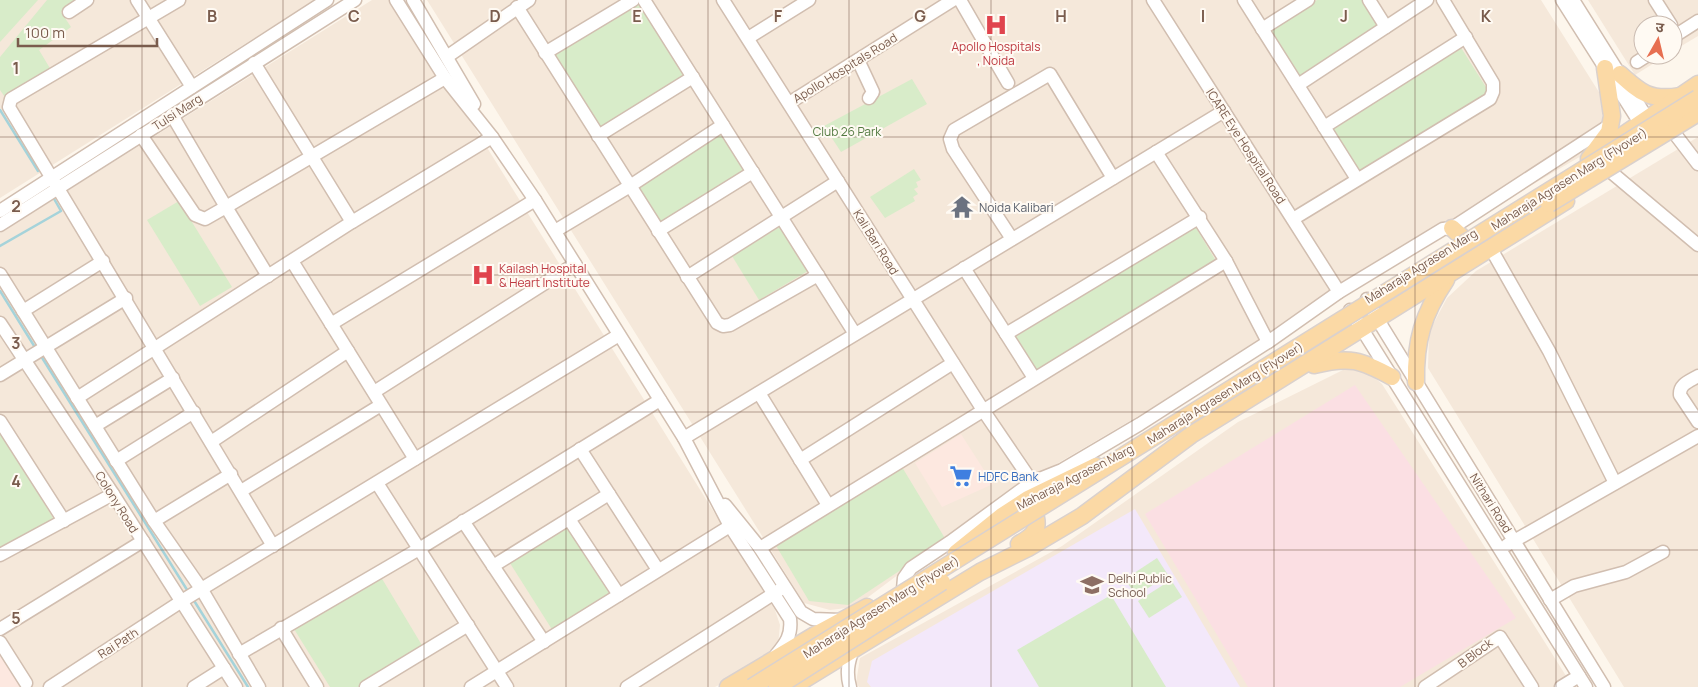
<svg xmlns="http://www.w3.org/2000/svg" width="1698" height="687" viewBox="0 0 1698 687" font-family="Manrope,'Noto Sans Devanagari',sans-serif">
<style>
.residential{fill:#f5e8da}
.commercial{fill:#fde8e0}
.education{fill:#f3e8fa}
.medical{fill:#fbdfe3}
.green{fill:#d8ecc9}
.lines{fill:none;stroke-linecap:round;stroke-linejoin:round}
.stream{stroke:#a5d3da;stroke-width:2.5}
.minor-casing{stroke:#d1beb0;stroke-width:15}
.major-casing{stroke:#dad1cd;stroke-width:19}
.minor{stroke:#fff;stroke-width:12}
.major{stroke:#fbd9a5;stroke-width:16}
.major-bridge-casing{stroke:#dad1cd;stroke-width:19;stroke-linecap:butt}
.major-bridge{stroke:#fbd9a5;stroke-width:16}
.grid{fill:none;stroke:#7a5c4d;stroke-width:1;stroke-opacity:0.55}
.labels{text-anchor:middle;dominant-baseline:central;stroke-width:4;stroke-linejoin:round;paint-order:stroke}
.health-label{font-size:12px;fill:#be3a42;stroke:#fffaf3}
.street-label{font-size:12px;fill:#7a5c4d;stroke:#fffaf3}
.park-label{font-size:12px;fill:#537a41;stroke:#fffaf3}
.worship-label{font-size:12px;fill:#5b616d;stroke:#fffaf3;text-anchor:start}
.shop-label{font-size:12px;fill:#366cbe;stroke:#fffaf3;text-anchor:start}
.education-label{font-size:12px;fill:#785e54;stroke:#fffaf3;text-anchor:start}
.grid-label{font-size:16px;text-anchor:middle;font-weight:bold;fill:#7a5c4d;stroke:#fffaf3;stroke-width:4;stroke-linejoin:round;paint-order:stroke}
</style>
<rect width="100%" height="100%" fill="#fdf6ec"/>
<g class="residential">
<polygon points="0,0 315,0 0,198"/>
<polygon points="372,0 395,0 775,610 780,625 778,645 767,661 715,687 0,687 0,233"/>
<polygon points="427,0 1541,0 1602,97 1603,127 1588,152 1007,493 855,607 830,610 804,603"/>
<polygon points="1588,0 1698,0 1698,36 1673,51 1673,25 1643,25 1643,55 1667,55 1635,75"/>
<polygon points="1698,137 1698,687 1624,687 1428,368 1429,332 1447,298 1476,271"/>
<polygon points="1349,367 1368,372 1382,384 1573,687 859,687 856,683 860,658 1062,546 1238,422"/>
</g>
<g class="commercial">
<polygon points="961,434 993,484 942,507 915,463"/>
<polygon points="0,652 21,687 0,687"/>
</g>
<polygon class="education" points="1135,509 1240,687 871,687 867,682 872,661"/>
<polygon class="medical" points="1355,385 1516,618 1400,687 1248,687 1145,514"/>
<g class="green">
<polygon points="0,0 38,0 0,42"/>
<polygon points="47,0 78,0 61,12 71,27 39,50 51,70 7,100 0,90 0,57"/>
<polygon points="1317,0 1364,0 1380,26 1298,77 1268,31"/>
<polygon points="640,2 688,78 601,131 554,55"/>
<polygon points="1460,46 1489,92 1361,173 1331,127"/>
<polygon points="912,79 927,104 841,152 824,126"/>
<polygon points="722,132 747,171 659,226 635,187"/>
<polygon points="914,169 921,180 916,182 918,187 914,189 918,194 913,197 915,201 885,218 870,197"/>
<polygon points="179,201 232,287 200,306 147,220"/>
<polygon points="781,226 808,271 759,300 732,256"/>
<polygon points="1195,226 1216,261 1036,371 1015,337"/>
<polygon points="0,430 56,523 0,556"/>
<polygon points="902,467 946,540 848,605 809,601 775,544"/>
<polygon points="571,522 615,593 553,631 508,560"/>
<polygon points="1157,558 1168,575 1136,596 1125,579"/>
<polygon points="381,577 423,647 358,687 330,687 294,629"/>
<polygon points="1171,580 1182,597 1149,618 1138,601"/>
<polygon points="1111,595 1166,687 1039,687 1017,650"/>
</g>
<g class="lines">
<g class="stream">
<polyline points="0,110 38,171"/>
<polyline points="0,246 61,211 53,197"/>
<polyline points="0,291 36,349"/>
<polyline points="41,356 189,593"/>
<polyline points="193,599 248,687"/>
</g>
<defs>
<g id="minor">
<polyline points="137,0 192,87"/>
<polyline points="179,0 11,99 9,107 273,546"/>
<path d="M396,0L445,78L492,137L535,200L684,438L730,526L790,619C792,635 786,643 776,655"/>
<polyline points="413,0 474,104"/>
<polyline points="644,0 855,334"/>
<polyline points="723,0 983,410 1032,482"/>
<polyline points="960,0 1008,83"/>
<polyline points="1153,0 1339,292"/>
<polyline points="1244,0 1357,179"/>
<polyline points="1369,0 1386,27"/>
<polyline points="1562,0 1640,123"/>
<polyline points="1573,0 1647,118"/>
<polyline points="1655,0 1671,25"/>
<polyline points="517,7 717,323 723,326 730,325 818,275"/>
<polyline points="69,12 87,0"/>
<polyline points="1262,29 1308,0"/>
<polyline points="1673,37 1698,21"/>
<polyline points="748,38 809,0"/>
<polyline points="545,53 633,0"/>
<polyline points="448,56 529,0"/>
<polyline points="858,60 873,92 869,98"/>
<polyline points="1637,62 1648,55"/>
<polyline points="254,63 352,222"/>
<polyline points="1298,85 1427,0"/>
<polyline points="789,103 953,0"/>
<polyline points="172,115 226,207 445,78"/>
<polyline points="1324,127 1466,37"/>
<polyline points="1675,134 1698,164"/>
<polyline points="141,135 195,215 205,219 226,207 268,276"/>
<polyline points="598,136 693,77"/>
<polyline points="1156,152 1226,261 1268,342"/>
<polyline points="1611,172 1698,245"/>
<polyline points="0,211 327,0"/>
<polyline points="1293,219 1490,99 1493,92 1493,83 1443,0"/>
<polyline points="0,225 355,0"/>
<polyline points="555,231 630,186 723,125"/>
<polyline points="658,231 753,172"/>
<polyline points="1012,239 953,149 950,139 954,130 1050,74 1113,178"/>
<polyline points="1490,247 1549,351 1615,483"/>
<polyline points="292,261 415,459"/>
<polyline points="964,268 1034,378"/>
<polyline points="0,274 154,521 202,590 259,687"/>
<polyline points="687,277 838,181"/>
<polyline points="1367,299 1378,320 1604,687"/>
<polyline points="1350,310 1586,687"/>
<polyline points="23,311 103,261"/>
<polyline points="0,323 113,494 236,687"/>
<polyline points="331,324 535,200"/>
<polyline points="1006,334 1200,217"/>
<polyline points="0,375 126,298"/>
<path d="M1698,376C1690,381 1679,384 1680,395L1698,422"/>
<polyline points="374,392 575,264"/>
<polyline points="759,393 828,505"/>
<polyline points="77,398 352,222 492,137"/>
<polyline points="0,421 64,521"/>
<polyline points="95,426 173,378"/>
<polyline points="684,438 1224,111"/>
<polyline points="211,442 348,351"/>
<polyline points="580,449 658,570"/>
<polyline points="800,460 953,363"/>
<polyline points="116,461 194,412"/>
<polyline points="377,483 507,687"/>
<polyline points="241,491 381,405"/>
<polyline points="725,505 760,548 801,612 813,619 840,620"/>
<polyline points="569,519 619,595"/>
<polyline points="154,521 231,474"/>
<polyline points="463,521 544,642"/>
<polyline points="1507,545 1698,436"/>
<polyline points="760,548 1226,261"/>
<polyline points="0,555 113,494"/>
<polyline points="493,566 609,494"/>
<polyline points="903,589 904,578 911,568 950,542 1032,482 1062,470 1140,424 1268,342 1339,292 1443,229 1452,228 1610,125"/>
<polyline points="1550,600 1574,586 1626,572 1663,552"/>
<polyline points="281,628 317,687"/>
<polyline points="0,629 143,541"/>
<polyline points="0,642 26,683"/>
<polyline points="239,654 419,549 660,400"/>
<polyline points="50,687 185,599 619,335"/>
<polyline points="194,687 224,668"/>
<polyline points="366,687 468,625"/>
<polyline points="471,687 730,526"/>
<polyline points="627,687 781,589"/>
<path d="M850,687C846,673 848,663 853,649"/>
<polyline points="1425,687 1500,637 1532,687"/>
<polyline points="1561,687 1579,676"/>
</g>
<g id="major">
<path d="M1620,74C1641,93 1650,101 1680,96"/>
<polyline points="1604,148 1698,84"/>
<polyline points="1589,159 1609,132 1612,116 1605,68"/>
<polyline points="1452,228 1464,239"/>
<path d="M1314,365C1350,356 1361,360 1392,377"/>
<path d="M1416,382C1415,341 1423,314 1446,280"/>
<path d="M1018,516L1027,512L1036,518C1039,532 1031,537 1019,544"/>
<polyline points="956,553 1002,516 1028,499 1096,466"/>
<polyline points="728,687 815,635 867,607"/>
<polyline points="792,687 980,572 1028,548 1082,516 1191,435 1566,201"/>
</g>
</defs>
<use href="#minor" class="minor-casing"/>
<use href="#major" class="major-casing"/>
<use href="#minor" class="minor"/>
<use href="#major" class="major"/>
<defs>
<g id="major-bridge">
<polyline points="1549,204 1698,113"/>
<polyline points="752,687 1698,98"/>
<polyline points="777,687 942,582"/>
</g>
</defs>
<use href="#major-bridge" class="major-bridge-casing"/>
<use href="#major-bridge" class="major-bridge"/>
</g>
<path class="grid" d="M142,0V687M283,0V687M424,0V687M566,0V687M708,0V687M849,0V687M991,0V687M1132,0V687M1274,0V687M1415,0V687M1556,0V687M0,137H1698M0,275H1698M0,412H1698M0,550H1698"/>
<defs>
<symbol id="hospital-bare" viewBox="-9 -9 18 18"><path d="M-5-5h3v3.5h4V-5h3V5h-3V1.5h-4V5h-3Z" fill="#e0444e" stroke="#fffaf3" stroke-width="2.5" paint-order="stroke"/></symbol>
<symbol id="temple-bare" viewBox="-9 -9 18 18"><path d="M0-6L5-2H3V0L6.5 2.5H4V6H1.5V3h-3V6H-4V2.5H-6.5L-3 0V-2H-5Z" fill="#6b7280" stroke="#fffaf3" stroke-width="2.5" paint-order="stroke"/></symbol>
<symbol id="supermarket-bare" viewBox="-9 -9 18 18"><path d="M-6-5.5h2.5l.6 2H6L4.5 2H-2.5L-4.4-4H-6ZM-1.5 3.2a1.3 1.3 0 1 0 .1 0ZM3 3.2a1.3 1.3 0 1 0 .1 0Z" fill="#3f7fe0" stroke="#fffaf3" stroke-width="2.5" paint-order="stroke"/></symbol>
<symbol id="school-bare" viewBox="-9 -9 18 18"><path d="M0-5L7-2L0 1L-7-2ZM-4 1L0 2.5L4 1V4Q0 6-4 4Z" fill="#8d6e63" stroke="#fffaf3" stroke-width="2.5" paint-order="stroke"/></symbol>
</defs>
<g fill-rule="evenodd">
<use href="#hospital-bare" x="980" y="9" width="32" height="32"/>
<use href="#temple-bare" x="946" y="191" width="32" height="32"/>
<use href="#hospital-bare" x="467" y="259" width="32" height="32"/>
<use href="#supermarket-bare" x="945" y="460" width="32" height="32"/>
<use href="#school-bare" x="1076" y="569" width="32" height="32"/>
</g>
<g class="labels">
<g class="health-label">
<text x="996" y="46">Apollo Hospitals<tspan x="996" dy="14">, Noida</tspan></text>
<text x="499" y="268" text-anchor="start">Kailash Hospital<tspan x="499" dy="14">&amp; Heart Institute</tspan></text>
</g>
<g class="street-label">
<text transform="translate(845 68) rotate(-32)">Apollo Hospitals Road</text>
<text transform="translate(177 112) rotate(-33)">Tulsi Marg</text>
<text transform="translate(1246 146) rotate(57)">ICARE Eye Hospital Road</text>
<text transform="translate(1569 179) rotate(-32)">Maharaja Agrasen Marg (Flyover)</text>
<text transform="translate(876 242) rotate(58)">Kali Bari Road</text>
<text transform="translate(1421 266) rotate(-32)">Maharaja Agrasen Marg</text>
<text transform="translate(1225 393) rotate(-32)">Maharaja Agrasen Marg (Flyover)</text>
<text transform="translate(1075 477) rotate(-27)">Maharaja Agrasen Marg</text>
<text transform="translate(117 502) rotate(58)">Colony Road</text>
<text transform="translate(1491 503) rotate(58)">Nithari Road</text>
<text transform="translate(881 607) rotate(-32)">Maharaja Agrasen Marg (Flyover)</text>
<text transform="translate(118 643) rotate(-33)">Rai Path</text>
<text transform="translate(1475 653) rotate(-37)">B Block</text>
</g>
<g class="park-label">
<text x="847" y="131">Club 26 Park</text>
</g>
<g class="worship-label">
<text x="979" y="207">Noida Kalibari</text>
</g>
<g class="shop-label">
<text x="978" y="476">HDFC Bank</text>
</g>
<g class="education-label">
<text x="1108" y="578">Delhi Public<tspan x="1108" dy="14">School</tspan></text>
</g>
</g>
<g class="grid-label">
<text x="212" y="22">B</text>
<text x="354" y="22">C</text>
<text x="495" y="22">D</text>
<text x="637" y="22">E</text>
<text x="778" y="22">F</text>
<text x="920" y="22">G</text>
<text x="1061" y="22">H</text>
<text x="1203" y="22">I</text>
<text x="1344" y="22">J</text>
<text x="1486" y="22">K</text>
<text x="16" y="74">1</text>
<text x="16" y="212">2</text>
<text x="16" y="349">3</text>
<text x="16" y="487">4</text>
<text x="16" y="624">5</text>
</g>
<g transform="translate(1658 40) rotate(8)"><circle r="24" fill="#fffaf3" stroke="#cabbb1"/>
<path d="M0-4L9 19L0 12L-9 19Z" fill="#e76f51"/>
<text y="-8" font-size="14" font-weight="bold" text-anchor="middle" fill="#7a5c4d">उ</text>
</g>
<path d="M18 38v8h139v-8" fill="none" stroke="#7a5c4d" stroke-width="2.5"/>
<text x="25" y="38" font-size="15" fill="#7a5c4d" stroke="#fffaf3" stroke-width="4" paint-order="stroke">100 m</text>
</svg>
